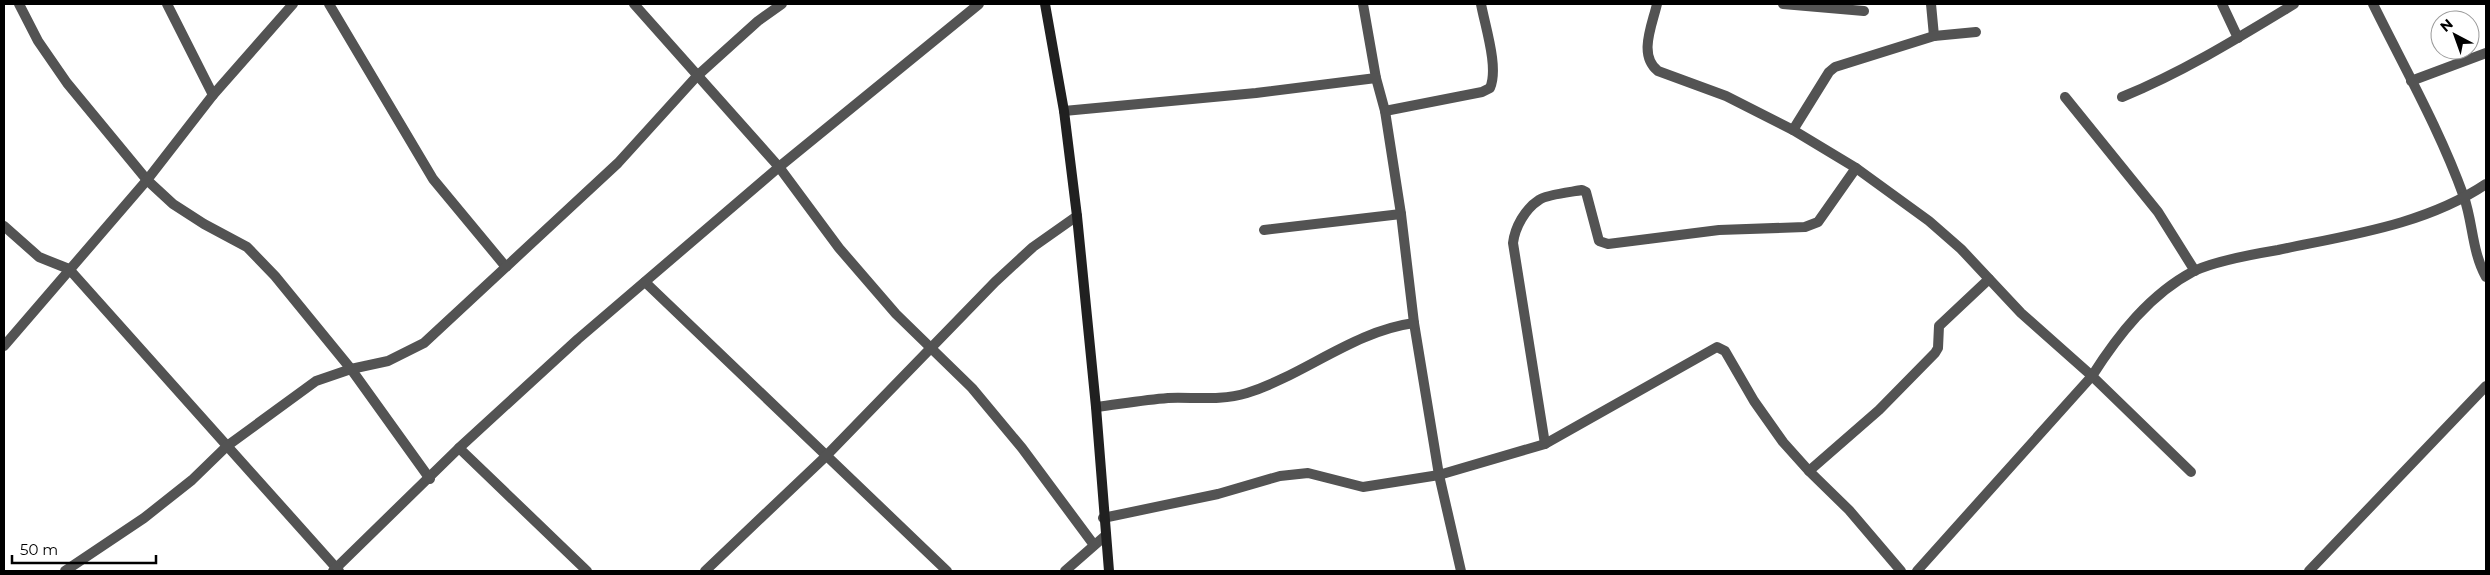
<svg xmlns="http://www.w3.org/2000/svg" width="2490" height="575" viewBox="0 0 2490 575" font-family="Montserrat,sans-serif">
<style>
.lines{fill:none;stroke-linecap:round;stroke-linejoin:round}
.street{stroke:#535353;stroke-width:10}
.secondary{stroke:#202020;stroke-width:10}
</style>
<rect width="100%" height="100%" fill="#fff"/>
<g class="lines">
<g class="street">
<polyline points="19,4 38,41 67,83 147,180 173,204 204,224 247,247 275,276 351,369 430,479"/>
<polyline points="167,4 213,95"/>
<polyline points="329,4 433,179 506,267"/>
<polyline points="634,4 779,167 839,248 896,314 972,388 1022,448 1094,545"/>
<polyline points="1363,4 1376,78 1385,111 1401,214 1414,323 1439,475 1461,571"/>
<path d="M1657,4C1652,26 1638,55 1658,71L1726,96L1793,130L1856,168L1929,221L1961,249L2021,313L2092,376L2191,472"/>
<polyline points="1783,4 1864,11"/>
<polyline points="1931,4 1934,36"/>
<polyline points="2222,4 2238,38"/>
<path d="M2373,4C2404,67 2440,130 2464,197C2473,223 2472,252 2486,277"/>
<polyline points="2411,81 2486,53"/>
<polyline points="2065,97 2158,212 2195,271"/>
<path d="M2122,97C2183,72 2238,38 2294,4"/>
<polyline points="1064,111 1256,93 1376,78"/>
<path d="M1385,111L1482,92L1490,88C1499,68 1485,26 1481,4"/>
<polyline points="1793,130 1829,72 1835,67 1934,36 1976,32"/>
<polyline points="4,226 39,257 69,269 339,571"/>
<polyline points="1264,230 1401,214"/>
<polyline points="645,282 947,571"/>
<polyline points="4,346 147,180 213,95 293,4"/>
<path d="M1096,407C1120,404 1144,400 1168,398C1194,397 1221,401 1247,393C1304,375 1354,331 1414,323"/>
<path d="M1545,444L1513,243C1515,227 1525,209 1539,200C1547,194 1572,192 1582,190L1586,192L1599,241L1608,244L1719,230L1805,227L1818,222L1856,168"/>
<polyline points="459,448 587,571"/>
<polyline points="1809,471 1879,410 1935,353 1938,348 1939,326 1989,279"/>
<polyline points="1103,518 1218,494 1280,476 1308,473 1363,487 1439,475 1545,444 1717,347 1725,351 1754,401 1783,442 1809,471 1849,510 1901,571"/>
<polyline points="65,571 144,518 192,480 227,446 316,381 351,369 388,361 424,343 618,163 697,76 758,21 782,4"/>
<polyline points="333,571 459,448 578,339 779,167 979,4"/>
<polyline points="705,571 825,457 995,282 1033,247 1077,216"/>
<polyline points="1065,571 1105,536"/>
<path d="M1917,571L2092,376C2118,335 2150,294 2194,271C2215,261 2254,254 2278,250C2349,235 2425,225 2486,184"/>
<polyline points="2309,571 2486,386"/>
</g>
<polyline class="secondary" points="1045,4 1064,111 1077,216 1096,407 1109,571"/>
</g>
<rect width="2490" height="575" fill="none" stroke="#000000" stroke-width="10"/>
<g transform="translate(2455 35) rotate(319)"><circle r="24" fill="#ffffff" stroke="#999999"/>
<path d="M0-4L9 19L0 12L-9 19Z" fill="#000000"/>
<text y="-8" font-size="14" font-weight="bold" text-anchor="middle" fill="#000000">N</text>
</g>
<path d="M12 555v8h144v-8" fill="none" stroke="#000000" stroke-width="2.5"/>
<text x="20" y="555" font-size="15" fill="#000000" stroke="#ffffff" stroke-width="4" paint-order="stroke">50 m</text>
</svg>
